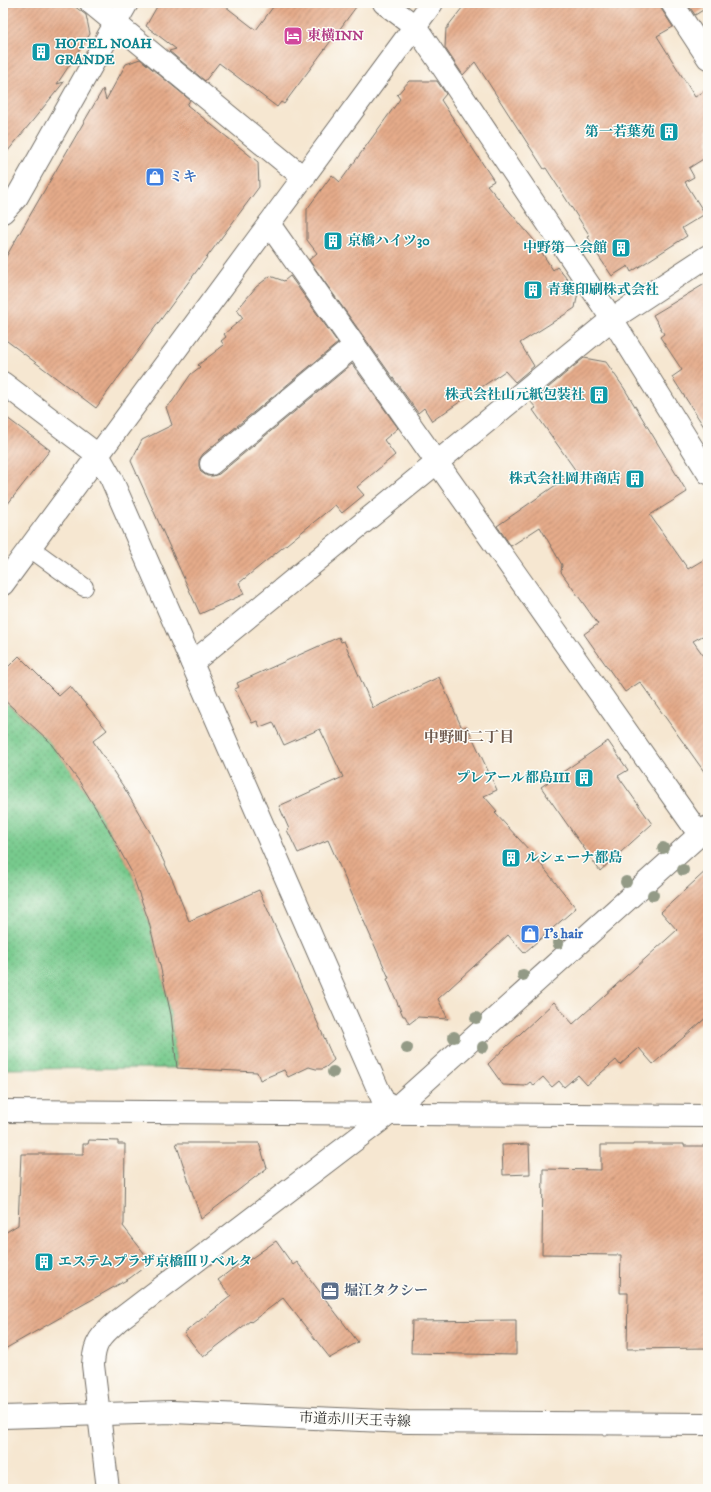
<svg xmlns="http://www.w3.org/2000/svg" width="711" height="1492" viewBox="0 0 711 1492" font-family="'IM FELL DW Pica','Noto Serif JP',serif">
<style>
.grass{fill:url(#grass-dots);stroke:#517a5c}
.building{fill:url(#building-hatch)}
.lines{fill:none;stroke-linecap:round;stroke-linejoin:round}
.service-casing{stroke:#726d65;stroke-width:20}
.minor-casing{stroke:#726d65;stroke-width:24}
.tertiary-casing{stroke:#726d65;stroke-width:24}
.primary-casing{stroke:#726d65;stroke-width:24}
.service{stroke:#fff;stroke-width:18}
.minor{stroke:#fff;stroke-width:22}
.tertiary{stroke:#fff;stroke-width:22}
.primary{stroke:#fff;stroke-width:22}
.tree{fill:#939a86}
.labels{text-anchor:middle;dominant-baseline:central;stroke-width:3;stroke-linejoin:round;paint-order:stroke}
.hotel-label{font-size:14px;font-weight:bold;fill:#b23c85;stroke:#fdfcf7;text-anchor:start}
.culture-label{font-size:14px;font-weight:bold;fill:#0d838f;stroke:#fdfcf7;text-anchor:start}
.shop-label{font-size:14px;font-weight:bold;fill:#366cbe;stroke:#fdfcf7;text-anchor:start}
.service-label{font-size:14px;font-weight:bold;fill:#4e5e75;stroke:#fdfcf7;text-anchor:start}
.street-label{font-size:14px;fill:#2b2b2b;stroke:#fdfcf7}
.neighbourhood-label{font-size:15px;font-weight:bold;fill:#6c584c;stroke:#fdfcf7}
</style>
<defs>
<pattern id="grass-dots" width="8" height="8" patternUnits="userSpaceOnUse"><rect width="8" height="8" fill="#77ca8d"/><path d="M2 2h.1M6 6h.1" fill="none" stroke="#62a473" stroke-width="1.8" stroke-linecap="round"/></pattern>
<pattern id="building-hatch" width="6" height="6" patternUnits="userSpaceOnUse"><rect width="6" height="6" fill="#e5ab8a"/><path d="M-1 1l2-2M0 6l6-6M5 7l2-2" fill="none" stroke="#ba8b71"/></pattern>
</defs>
<rect width="100%" height="100%" fill="#fdfcf7"/>
<filter id="ink" filterUnits="userSpaceOnUse"><feTurbulence type="fractalNoise" baseFrequency=".025" numOctaves="2"/><feDisplacementMap in="SourceGraphic" scale="8" xChannelSelector="R" yChannelSelector="G"/><feConvolveMatrix kernelMatrix="1 2 1 2 8 2 1 2 1" color-interpolation-filters="sRGB"/></filter>
<filter id="wash" filterUnits="userSpaceOnUse"><feTurbulence type="fractalNoise" baseFrequency=".012" numOctaves="4" result="noise"/><feDisplacementMap in="SourceGraphic" scale="16" xChannelSelector="R" yChannelSelector="G"/><feGaussianBlur stdDeviation="0.9" result="paint"/><feColorMatrix in="noise" values="0 0 0 0 0 0 0 0 0 0 0 0 0 0 0 0 0 1.4 0 .05"/><feComposite in="paint" operator="in"/></filter>
<g filter="url(#wash)">
<rect width="100%" height="100%" fill="#f6e7d1"/>
<polygon class="grass" points="3,700 48,740 79,781 106,825 131,871 148,919 160,965 171,1015 177,1068 3,1069"/>
<g id="blocks">
<g class="building">
<polygon points="3,3 70,3 86,15 90,34 57,84 64,82 3,157"/>
<polygon points="159,3 221,3 256,30 276,3 359,3 284,104 281,102 277,107 219,63 205,81 169,51 176,49 146,26"/>
<polygon points="466,3 660,3 662,10 673,27 657,36 695,97 708,89 708,156 689,168 694,177 685,182 705,214 682,228 687,236 631,272 628,266 612,276 591,245 592,244 588,237 590,236 546,168 544,169 475,62 463,75 445,48 446,28 448,28 448,26"/>
<polygon points="687,3 708,3 708,7 695,15"/>
<polygon points="140,59 190,100 187,105 258,162 259,187 167,311 96,408 3,338 3,262 103,89 106,100 126,64"/>
<polygon points="409,81 437,81 446,94 441,100 494,181 487,185 533,239 553,270 557,267 578,292 575,308 520,343 534,366 515,382 505,371 432,421 424,408 418,413 309,260 317,253 307,240 307,209 332,175 340,182 400,99 397,95"/>
<polygon points="270,276 284,281 290,276 338,343 203,454 199,460 199,466 201,472 207,476 213,476 219,474 352,364 398,428 384,440 395,455 357,487 364,495 342,513 335,505 239,583 244,594 200,614 131,461 142,440 172,425 166,407 172,402 191,374 200,367 198,365 224,345 221,341 226,337 224,334 243,318 237,310 256,287"/>
<polygon points="708,282 708,433 672,377 682,370 660,337 664,334 653,315"/>
<polygon points="584,358 606,362 624,388 687,492 650,515 688,569 708,557 708,633 693,641 708,662 708,777 640,682 625,692 584,634 598,624 561,572 562,565 540,527 511,546 497,526 576,471 533,410 536,408 531,402"/>
<polygon points="3,415 50,450 3,510"/>
<polygon points="339,637 341,642 344,641 373,708 439,677 462,728 467,726 497,790 484,796 497,811 495,813 530,851 576,908 524,953 508,935 438,999 448,1019 418,1017 409,1024 405,1016 403,1016 387,979 389,978 328,840 298,853 287,830 289,829 279,806 343,777 320,729 284,745 273,722 260,727 257,721 252,723 235,689 239,687 237,683"/>
<polygon points="19,656 59,696 70,686 107,730 93,741 123,786 150,832 173,881 189,921 259,890 334,1060 326,1067 322,1069 316,1069 309,1067 288,1077 284,1070 260,1080 257,1072 177,1068 171,1015 160,965 148,919 131,871 106,825 79,781 48,740 3,699 3,672"/>
<polygon points="608,741 628,770 618,776 652,824 600,871 541,787"/>
<polygon points="708,869 708,1016 653,1064 639,1048 620,1065 616,1060 587,1085 578,1075 564,1087 559,1081 552,1087 543,1077 534,1085 530,1082 525,1086 503,1085 488,1064 554,1002 573,1024 677,930 661,912"/>
<polygon points="89,1140 118,1141 118,1144 125,1144 124,1224 123,1226 151,1262 130,1278 3,1350 3,1234 18,1225 21,1154 83,1154 83,1144 88,1144"/>
<polygon points="176,1143 259,1143 267,1168 201,1219"/>
<polygon points="529,1144 530,1174 503,1175 502,1145"/>
<polygon points="633,1144 684,1144 684,1146 708,1146 708,1348 627,1349 628,1293 620,1293 621,1255 542,1254 543,1169 601,1170 601,1145 633,1145"/>
<polygon points="276,1241 293,1265 297,1262 358,1342 330,1358 283,1298 251,1322 250,1321 203,1357 184,1333 231,1296 218,1280 248,1257 249,1260"/>
<polygon points="516,1320 516,1355 411,1353 412,1321"/>
</g>
</g>
</g>
<g filter="url(#ink)">
<use href="#blocks" fill-opacity="0" stroke="#726d65" stroke-width="1"/>
<g class="lines">
<defs>
<polyline id="service" points="30,548 84,587"/>
<g id="minor">
<polyline points="91,3 304,178"/>
<polyline points="672,3 708,58"/>
<polyline points="3,212 17,197 127,3"/>
<polyline points="269,224 699,834"/>
<polyline points="98,455 111,478 389,1114 708,827"/>
<polyline points="211,464 354,346"/>
<polyline points="3,584 432,3"/>
<polyline points="192,663 612,319 708,256"/>
</g>
<g id="tertiary">
<polyline points="384,3 415,26 436,57 612,319 708,473"/>
<polyline points="3,383 98,455"/>
<polyline points="3,1111 708,1116"/>
<path d="M108,1489L93,1365C94,1341 102,1335 119,1320L389,1114"/>
</g>
<polyline id="primary" points="3,1417 172,1412 408,1422 708,1424"/>
</defs>
<use href="#service" class="service-casing"/>
<use href="#minor" class="minor-casing"/>
<use href="#tertiary" class="tertiary-casing"/>
<use href="#primary" class="primary-casing"/>
<use href="#service" class="service"/>
<use href="#minor" class="minor"/>
<use href="#tertiary" class="tertiary"/>
<use href="#primary" class="primary"/>
</g>
<g class="tree">
<circle cx="663" cy="848" r="6"/>
<circle cx="683" cy="870" r="6"/>
<circle cx="626" cy="882" r="6"/>
<circle cx="653" cy="895" r="6"/>
<circle cx="558" cy="943" r="6"/>
<circle cx="523" cy="975" r="6"/>
<circle cx="476" cy="1018" r="6"/>
<circle cx="454" cy="1037" r="6"/>
<circle cx="483" cy="1047" r="6"/>
<circle cx="407" cy="1048" r="6"/>
<circle cx="333" cy="1072" r="6"/>
</g>
</g>
<defs>
<symbol id="hotel-square" viewBox="-11 -11 22 22"><rect x="-9" y="-9" width="18" height="18" rx="4" fill="#d1479c" stroke="#fdfcf7"/><path d="M-6-4.5h1.5V1H6V5H4.5V3h-9V5H-6ZM-4 0a1.8 1.8 0 1 1 3.6 0ZM.5 0V-2.5h3Q6-2.5 6 0Z" fill="#fff"/></symbol>
<symbol id="building-square" viewBox="-11 -11 22 22"><rect x="-9" y="-9" width="18" height="18" rx="4" fill="#0f9aa8" stroke="#fdfcf7"/><path d="M-4-6H4V6H1V3H-1V6H-4ZM-2.5-4.3h1.7v1.8h-1.7ZM.8-4.3h1.7v1.8H.8ZM-2.5-1h1.7V.8h-1.7ZM.8-1h1.7V.8H.8Z" fill="#fff"/></symbol>
<symbol id="shop-square" viewBox="-11 -11 22 22"><rect x="-9" y="-9" width="18" height="18" rx="4" fill="#3f7fe0" stroke="#fdfcf7"/><path d="M-5-2.5h2.3a2.7 3.5 0 0 1 5.4 0H5L5.5 6h-11ZM-1.5-2.5h3a1.5 2.3 0 0 0-3 0Z" fill="#fff"/></symbol>
<symbol id="office-square" viewBox="-11 -11 22 22"><rect x="-9" y="-9" width="18" height="18" rx="4" fill="#5c6f8a" stroke="#fdfcf7"/><path d="M-6-3h4V-5.5h4V-3h4V5H-6ZM-1-4.5V-3h2v-1.5ZM-6 0V1H6V0Z" fill="#fff"/></symbol>
</defs>
<g fill-rule="evenodd">
<use href="#hotel-square" x="282" y="25" width="22" height="22"/>
<use href="#building-square" x="30" y="41" width="22" height="22"/>
<use href="#building-square" x="658" y="121" width="22" height="22"/>
<use href="#shop-square" x="144" y="166" width="22" height="22"/>
<use href="#building-square" x="322" y="230" width="22" height="22"/>
<use href="#building-square" x="610" y="237" width="22" height="22"/>
<use href="#building-square" x="522" y="279" width="22" height="22"/>
<use href="#building-square" x="588" y="384" width="22" height="22"/>
<use href="#building-square" x="624" y="468" width="22" height="22"/>
<use href="#building-square" x="573" y="767" width="22" height="22"/>
<use href="#building-square" x="500" y="847" width="22" height="22"/>
<use href="#shop-square" x="519" y="923" width="22" height="22"/>
<use href="#building-square" x="33" y="1251" width="22" height="22"/>
<use href="#office-square" x="319" y="1280" width="22" height="22"/>
</g>
<g class="labels">
<g class="hotel-label">
<text x="307" y="36">東横INN</text>
</g>
<g class="culture-label">
<text x="55" y="44">HOTEL NOAH<tspan x="55" dy="16">GRANDE</tspan></text>
<text x="655" y="132" text-anchor="end">第一若葉苑</text>
<text x="347" y="241">京橋ハイツ30</text>
<text x="607" y="248" text-anchor="end">中野第一会館</text>
<text x="547" y="290">青葉印刷株式会社</text>
<text x="585" y="395" text-anchor="end">株式会社山元紙包装社</text>
<text x="621" y="479" text-anchor="end">株式会社岡井商店</text>
<text x="570" y="778" text-anchor="end">プレアール都島III</text>
<text x="525" y="858">ルシェーナ都島</text>
<text x="58" y="1262">エステムプラザ京橋Ⅲリベルタ</text>
</g>
<g class="shop-label">
<text x="169" y="177">ミキ</text>
<text x="544" y="934">I's hair</text>
</g>
<g class="service-label">
<text x="344" y="1291">堀江タクシー</text>
</g>
<g class="street-label">
<text transform="translate(355 1420) rotate(2)">市道赤川天王寺線</text>
</g>
<g class="neighbourhood-label">
<text x="469" y="737">中野町二丁目</text>
</g>
</g>
<rect width="711" height="1492" fill="none" stroke="#fdfcf7" stroke-width="16"/>
</svg>
